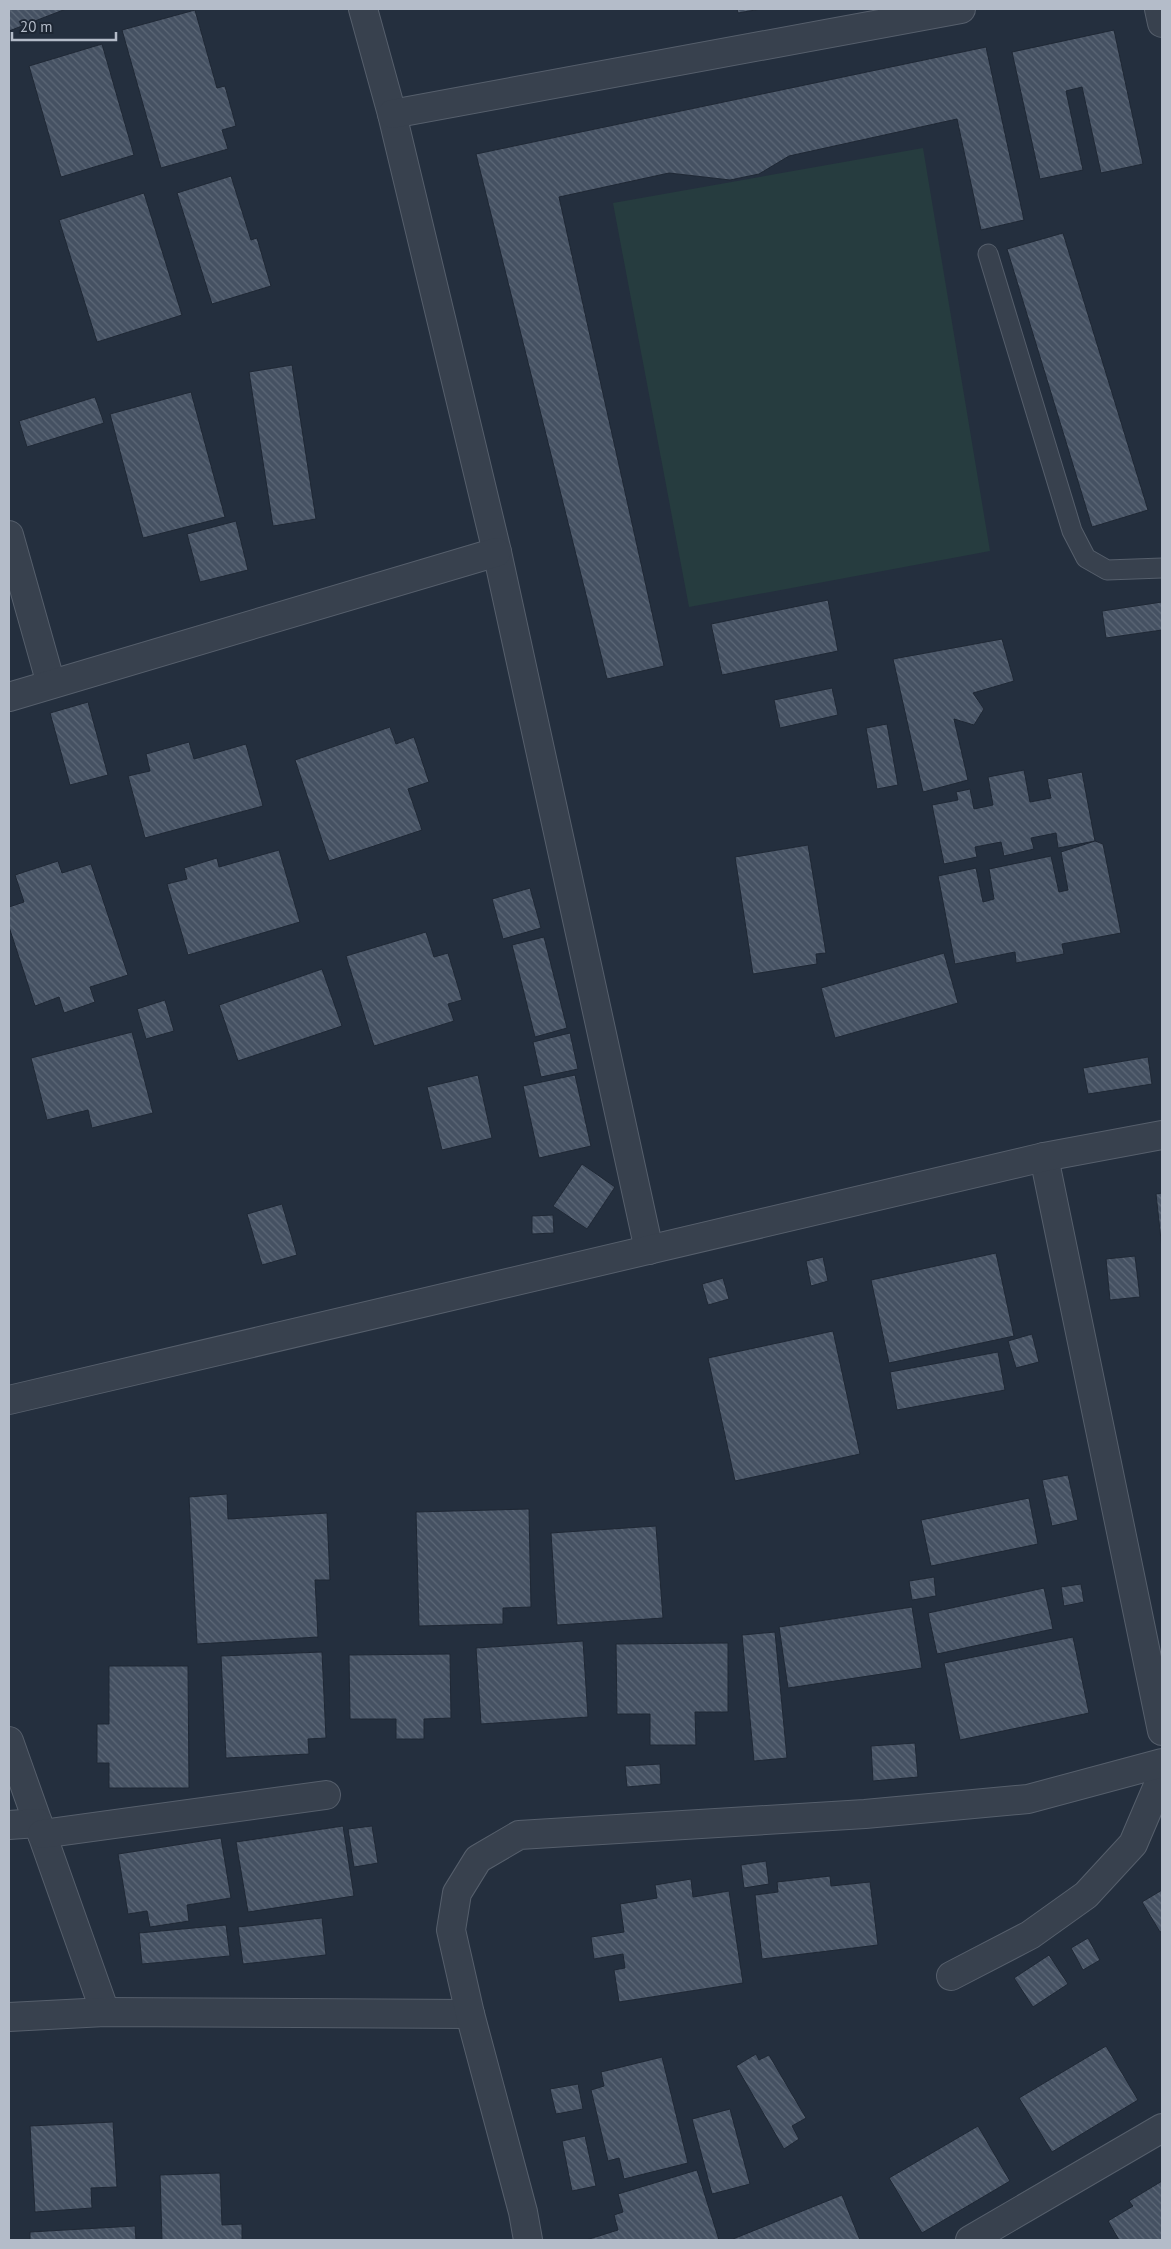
<svg xmlns="http://www.w3.org/2000/svg" width="1171" height="2249" viewBox="0 0 1171 2249" font-family="'PT Sans',sans-serif">
<style>
.green{fill:#263c3f}
.building{fill:url(#building-back-hatch);stroke:#1f2835}
.lines{fill:none;stroke-linecap:round;stroke-linejoin:round}
.service-casing{stroke:#565f6c;stroke-width:21}
.minor-casing{stroke:#565f6c;stroke-width:30}
.service{stroke:#38414e;stroke-width:19}
.minor{stroke:#38414e;stroke-width:28}
</style>
<defs>
<pattern id="building-back-hatch" width="6" height="6" patternUnits="userSpaceOnUse" patternTransform="scale(1.25)"><rect width="6" height="6" fill="#455162"/><path d="M-1 5l2 2M0 0l6 6M5-1l2 2" fill="none" stroke="#5d6877"/></pattern>
</defs>
<rect width="100%" height="100%" fill="#242f3e"/>
<polygon class="green" points="923,148 990,551 689,607 613,203"/>
<g class="building">
<polygon points="9,9 66,9 9,31"/>
<polygon points="737,9 761,9 738,13"/>
<polygon points="195,10 217,88 225,86 236,126 222,130 228,149 161,168 122,30"/>
<polygon points="1114,30 1143,164 1101,173 1082,87 1066,91 1083,170 1040,179 1012,52"/>
<polygon points="102,44 134,155 61,177 29,66"/>
<polygon points="986,47 1024,220 981,230 957,119 789,156 759,174 730,180 669,173 559,197 664,666 607,679 476,154"/>
<polygon points="231,176 251,240 257,238 271,286 212,304 177,193"/>
<polygon points="144,193 182,315 97,342 59,220"/>
<polygon points="1063,233 1148,510 1092,527 1007,249"/>
<polygon points="292,365 316,519 273,526 249,372"/>
<polygon points="191,392 225,517 143,538 110,414"/>
<polygon points="95,397 104,423 27,447 19,421"/>
<polygon points="236,521 248,570 200,582 187,534"/>
<polygon points="828,600 838,651 722,675 711,624"/>
<polygon points="1162,602 1162,630 1106,638 1102,611"/>
<polygon points="1002,639 1014,681 973,693 984,709 974,725 954,719 968,780 923,792 893,659"/>
<polygon points="832,688 838,715 780,728 774,700"/>
<polygon points="88,702 108,775 70,785 50,713"/>
<polygon points="887,724 898,785 877,789 866,728"/>
<polygon points="390,727 396,744 414,737 429,782 408,789 422,830 329,861 295,760"/>
<polygon points="189,742 194,759 246,744 263,806 145,838 128,776 150,771 146,754"/>
<polygon points="1024,770 1030,802 1051,798 1047,779 1082,772 1095,841 1058,848 1056,833 1031,838 1034,849 1004,856 1001,842 975,847 977,857 944,864 932,805 958,800 956,792 970,789 974,809 993,805 988,777"/>
<polygon points="1095,841 1103,844 1121,933 1062,944 1064,954 1016,963 1015,952 955,964 938,876 976,868 983,902 994,899 989,869 1051,856 1059,892 1068,890 1061,852"/>
<polygon points="808,845 826,953 816,954 817,964 753,974 735,857"/>
<polygon points="279,850 300,922 188,955 167,884 187,879 184,868 217,858 219,867"/>
<polygon points="58,861 62,873 91,864 128,975 90,987 95,1002 64,1013 59,997 35,1006 9,927 9,907 24,902 15,875"/>
<polygon points="530,888 541,928 503,939 492,899"/>
<polygon points="426,932 434,957 448,953 462,1000 448,1004 454,1021 374,1046 346,956"/>
<polygon points="544,937 567,1028 535,1037 512,945"/>
<polygon points="944,953 958,1003 835,1038 821,988"/>
<polygon points="322,969 342,1026 238,1061 219,1005"/>
<polygon points="165,1000 174,1031 146,1039 137,1009"/>
<polygon points="132,1032 153,1113 92,1128 88,1110 47,1120 31,1058"/>
<polygon points="570,1033 578,1069 541,1077 533,1042"/>
<polygon points="1148,1057 1152,1084 1088,1094 1083,1068"/>
<polygon points="478,1075 492,1138 442,1150 427,1087"/>
<polygon points="575,1075 591,1146 539,1158 523,1086"/>
<polygon points="582,1164 615,1187 587,1229 553,1206"/>
<polygon points="1162,1193 1162,1249 1156,1194"/>
<polygon points="282,1204 297,1255 262,1265 247,1214"/>
<polygon points="553,1215 554,1233 532,1234 532,1216"/>
<polygon points="996,1253 1014,1336 889,1363 871,1280"/>
<polygon points="1135,1256 1140,1297 1110,1300 1106,1259"/>
<polygon points="823,1257 828,1281 811,1286 806,1261"/>
<polygon points="723,1278 729,1299 708,1305 702,1284"/>
<polygon points="833,1331 860,1454 735,1481 708,1358"/>
<polygon points="1032,1334 1039,1362 1016,1368 1008,1341"/>
<polygon points="998,1352 1005,1390 897,1410 890,1372"/>
<polygon points="1068,1475 1078,1520 1052,1526 1042,1480"/>
<polygon points="227,1494 228,1519 327,1513 330,1580 315,1580 318,1637 197,1644 189,1497"/>
<polygon points="1029,1498 1038,1544 931,1566 921,1520"/>
<polygon points="529,1509 531,1607 503,1608 503,1624 419,1626 416,1512"/>
<polygon points="656,1526 663,1618 557,1625 551,1533"/>
<polygon points="934,1577 936,1596 912,1600 909,1581"/>
<polygon points="1081,1584 1084,1602 1064,1606 1061,1587"/>
<polygon points="1044,1588 1053,1629 937,1654 928,1613"/>
<polygon points="912,1607 922,1668 788,1688 779,1627"/>
<polygon points="775,1632 787,1758 754,1761 742,1635"/>
<polygon points="1073,1637 1089,1713 960,1740 944,1663"/>
<polygon points="583,1641 588,1717 481,1724 476,1648"/>
<polygon points="728,1643 728,1712 695,1712 696,1745 650,1745 650,1714 617,1714 616,1644"/>
<polygon points="322,1652 326,1738 308,1739 309,1754 226,1758 221,1656"/>
<polygon points="450,1654 451,1718 424,1719 424,1739 396,1739 396,1719 350,1719 349,1655"/>
<polygon points="109,1666 188,1666 189,1788 109,1788 109,1763 97,1763 97,1724 109,1724"/>
<polygon points="915,1743 918,1777 873,1781 871,1746"/>
<polygon points="660,1764 661,1784 627,1787 625,1766"/>
<polygon points="343,1826 354,1896 248,1912 236,1842"/>
<polygon points="372,1826 378,1863 354,1867 348,1829"/>
<polygon points="221,1838 231,1898 187,1905 189,1921 150,1927 147,1911 128,1914 118,1854"/>
<polygon points="766,1861 769,1884 744,1888 741,1865"/>
<polygon points="830,1876 831,1886 870,1882 878,1945 762,1959 755,1895 778,1892 777,1882"/>
<polygon points="691,1879 693,1897 729,1891 743,1983 619,2002 614,1970 625,1968 623,1954 594,1959 591,1937 624,1932 620,1904 657,1898 655,1885"/>
<polygon points="1162,1890 1162,1931 1160,1932 1142,1902"/>
<polygon points="322,1918 326,1955 243,1964 238,1927"/>
<polygon points="226,1925 230,1956 142,1964 139,1933"/>
<polygon points="1088,1938 1100,1960 1083,1970 1071,1948"/>
<polygon points="1049,1955 1068,1984 1033,2007 1014,1978"/>
<polygon points="1106,2046 1138,2100 1052,2152 1019,2098"/>
<polygon points="756,2054 759,2060 769,2055 806,2118 792,2126 799,2139 784,2149 736,2066"/>
<polygon points="662,2057 688,2163 624,2179 619,2158 608,2161 591,2090 604,2086 601,2072"/>
<polygon points="578,2084 583,2109 556,2114 550,2089"/>
<polygon points="730,2109 750,2184 712,2194 692,2119"/>
<polygon points="113,2122 117,2187 91,2188 92,2208 35,2212 30,2126"/>
<polygon points="978,2126 1010,2181 922,2233 889,2178"/>
<polygon points="585,2136 596,2186 572,2191 562,2141"/>
<polygon points="697,2170 719,2240 586,2240 618,2230 614,2215 623,2212 618,2194"/>
<polygon points="220,2173 222,2225 242,2224 242,2240 162,2240 160,2175"/>
<polygon points="1162,2181 1162,2240 1119,2240 1108,2221 1133,2206 1129,2201"/>
<polygon points="842,2195 860,2240 734,2240 733,2239"/>
<polygon points="135,2226 136,2240 30,2240 30,2232"/>
</g>
<g class="lines">
<defs>
<polyline id="service" points="988,254 1072,531 1086,558 1107,570 1162,568"/>
<g id="minor">
<polyline points="363,9 392,114 497,552 649,1250"/>
<polyline points="1159,9 1162,23"/>
<polyline points="392,114 961,9"/>
<polyline points="9,535 51,684"/>
<polyline points="9,697 497,552"/>
<polyline points="1044,1157 1162,1731"/>
<polyline points="9,1400 1044,1157 1162,1135"/>
<polyline points="9,1741 105,2012"/>
<polyline points="9,1825 38,1823"/>
<polyline points="42,1834 326,1795"/>
<polyline points="951,1976 1030,1935 1086,1895 1133,1844 1162,1776"/>
<polyline points="9,2017 105,2012 470,2014"/>
<polyline points="528,2240 523,2212 470,2014 451,1930 457,1893 478,1859 519,1835 865,1814 1028,1799 1162,1763"/>
<polyline points="970,2240 1162,2128"/>
</g>
</defs>
<use href="#service" class="service-casing"/>
<use href="#minor" class="minor-casing"/>
<use href="#service" class="service"/>
<use href="#minor" class="minor"/>
</g>
<rect width="1171" height="2249" fill="none" stroke="#b4bcc9" stroke-width="20"/>
<path d="M12 32v8h104v-8" fill="none" stroke="#b4bcc9" stroke-width="2.5"/>
<text x="20" y="32" font-size="15" fill="#b4bcc9" stroke="#1d2633" stroke-width="4" paint-order="stroke">20 m</text>
</svg>
